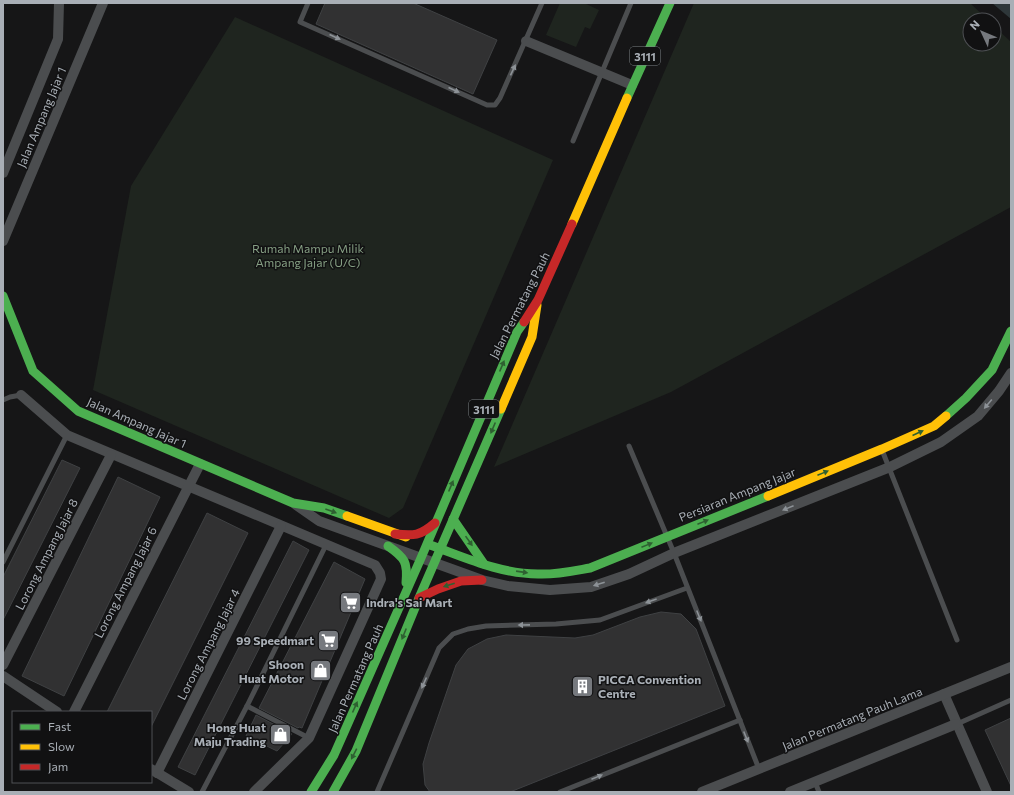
<svg xmlns="http://www.w3.org/2000/svg" width="1014" height="795" viewBox="0 0 1014 795" font-family="Commissioner,sans-serif">
<style>
.green{fill:#1f251f}
.water{fill:#2e373a}
.building{fill:#313132;stroke:#3f4143}
.lines{fill:none;stroke-linecap:round;stroke-linejoin:round}
.lane{stroke:#4b4d4f;stroke-width:5}
.street{stroke:#4b4d4f;stroke-width:10}
.fast{stroke:#4caf50;stroke-width:9}
.slow{stroke:#ffc107;stroke-width:9}
.jam{stroke:#c62828;stroke-width:9}
.oneway{fill:#8d9297}
.oneway2{fill:#2e6031}
.labels{text-anchor:middle;dominant-baseline:central;stroke-width:3;stroke-linejoin:round;paint-order:stroke}
.shield{fill:#111112;stroke:#7b8085;stroke-width:1}
.shield-label{font-size:11px;font-weight:bold;fill:#a9afb6}
.street-label{font-size:12px;fill:#a9afb6;stroke:#111112}
.park-label{font-size:12px;fill:#859e83;stroke:#111112}
.poi-label{font-size:12px;font-weight:bold;fill:#a9afb6;stroke:#111112;text-anchor:end}
</style>
<rect width="100%" height="100%" fill="#161617"/>
<g class="green">
<polygon points="560,3 584,3 599,10 590,29 585,27 576,47 546,35"/>
<polygon points="694,3 970,3 988,20 970,20 970,44 994,44 994,26 1011,42 1011,207 671,392 494,467"/>
<polygon points="235,17 553,160 403,508 389,518 93,390 131,186"/>
</g>
<polygon class="water" points="992,3 1011,3 1011,19"/>
<g class="building">
<polygon points="325,3 413,3 497,40 473,94 316,24"/>
<polygon points="62,460 80,468 3,620 3,577"/>
<polygon points="118,477 160,497 64,696 22,676"/>
<polygon points="207,513 248,533 151,727 151,712 107,712"/>
<polygon points="293,541 309,550 195,775 178,767"/>
<polygon points="334,562 365,579 302,728 299,727 298,728 259,708"/>
<polygon points="661,612 681,614 696,629 725,706 510,792 430,792 425,785 423,764 429,743 456,665 468,649 487,639 506,635 575,638 593,635 640,617"/>
<polygon points="256,715 292,734 277,751 246,736"/>
<polygon points="1011,718 1011,786 985,730"/>
</g>
<g class="lines">
<g class="lane">
<polyline points="308,3 300,22 487,105 495,105 500,98 542,3"/>
<polyline points="573,141 631,3"/>
<polyline points="3,400 10,397 21,395"/>
<polyline points="629,446 674,553 759,769"/>
<polyline points="882,450 957,640"/>
<polyline points="3,562 67,435"/>
<polyline points="247,706 309,738"/>
<polyline points="957,724 1011,700"/>
<polyline points="815,782 819,792"/>
<polyline points="202,792 247,706 326,545"/>
<polyline points="377,792 439,648 453,634 468,629 486,626 556,624 600,620 687,588"/>
<polyline points="560,792 740,720"/>
</g>
<g class="street">
<polyline points="526,41 632,85"/>
<polyline points="3,173 58,39 59,3"/>
<polyline points="3,241 103,3"/>
<polyline points="21,395 67,435 375,565 380,573 381,579 309,738 254,792"/>
<polyline points="296,505 319,521 482,580 508,586 550,590 591,587 629,574 674,553 890,467 941,442 978,416 999,391 1011,373"/>
<polyline points="3,665 111,455"/>
<polyline points="3,676 57,712"/>
<polyline points="944,694 987,792"/>
<polyline points="74,712 200,464"/>
<polyline points="151,769 189,792"/>
<polyline points="157,773 281,526"/>
<polyline points="702,792 1011,667"/>
<polyline points="790,792 956,724"/>
</g>
<g class="fast">
<polyline points="627,98 670,3"/>
<polyline points="3,296 33,371 78,411 293,503 324,508 347,516"/>
<polyline points="946,416 966,398 992,370 1011,331"/>
<polyline points="453,519 484,564"/>
<path d="M430,545C464,557 500,574 538,574C555,575 573,571 590,568L768,496"/>
<path d="M388,546C405,558 408,562 406,583"/>
<polyline points="311,792 334,755 421,558 517,332 524,322"/>
<polyline points="333,792 356,751 419,598 501,409"/>
</g>
<g class="slow">
<polyline points="572,224 627,98"/>
<polyline points="501,409 532,337 537,305"/>
<polyline points="768,496 882,449 934,426 946,416"/>
<polyline points="347,516 406,537"/>
</g>
<g class="jam">
<polyline points="524,322 538,300 572,224"/>
<path d="M395,534C414,536 420,536 435,523"/>
<polyline points="419,598 438,589 461,581 482,580"/>
</g>
</g>
<defs><path id="oneway-solid" d="M-6-.8H1V-3.2L6.5 0L1 3.2V.8H-6Z"/></defs>
<g class="oneway">
<use href="#oneway-solid" transform="translate(335 37) rotate(24)"/>
<use href="#oneway-solid" transform="translate(513 70) rotate(-65)"/>
<use href="#oneway-solid" transform="translate(454 90) rotate(24)"/>
<use href="#oneway-solid" transform="translate(988 404) rotate(130)"/>
<use href="#oneway-solid" transform="translate(788 508) rotate(158)"/>
<use href="#oneway-solid" transform="translate(599 584) rotate(162)"/>
<use href="#oneway-solid" transform="translate(651 601) rotate(160)"/>
<use href="#oneway-solid" transform="translate(699 616) rotate(68)"/>
<use href="#oneway-solid" transform="translate(524 625) rotate(179)"/>
<use href="#oneway-solid" transform="translate(424 683) rotate(114)"/>
<use href="#oneway-solid" transform="translate(746 737) rotate(68)"/>
<use href="#oneway-solid" transform="translate(597 777) rotate(-22)"/>
</g>
<g class="oneway2">
<use href="#oneway-solid" transform="translate(502 366) rotate(-67)"/>
<use href="#oneway-solid" transform="translate(493 428) rotate(113)"/>
<use href="#oneway-solid" transform="translate(918 433) rotate(-24)"/>
<use href="#oneway-solid" transform="translate(823 473) rotate(-22)"/>
<use href="#oneway-solid" transform="translate(451 486) rotate(-67)"/>
<use href="#oneway-solid" transform="translate(331 511) rotate(20)"/>
<use href="#oneway-solid" transform="translate(703 522) rotate(-22)"/>
<use href="#oneway-solid" transform="translate(469 541) rotate(55)"/>
<use href="#oneway-solid" transform="translate(647 545) rotate(-22)"/>
<use href="#oneway-solid" transform="translate(522 572) rotate(8)"/>
<use href="#oneway-solid" transform="translate(449 585) rotate(162)"/>
<use href="#oneway-solid" transform="translate(404 634) rotate(112)"/>
<use href="#oneway-solid" transform="translate(355 707) rotate(-66)"/>
<use href="#oneway-solid" transform="translate(354 754) rotate(117)"/>
</g>
<defs>
<symbol id="supermarket-square" viewBox="-11 -11 22 22"><rect x="-9" y="-9" width="18" height="18" rx="4" fill="#76797e" stroke="#111112"/><path d="M-6-5.5h2.5l.6 2H6L4.5 2H-2.5L-4.4-4H-6ZM-1.5 3.2a1.3 1.3 0 1 0 .1 0ZM3 3.2a1.3 1.3 0 1 0 .1 0Z" fill="#fff"/></symbol>
<symbol id="shop-square" viewBox="-11 -11 22 22"><rect x="-9" y="-9" width="18" height="18" rx="4" fill="#76797e" stroke="#111112"/><path d="M-5-2.5h2.3a2.7 3.5 0 0 1 5.4 0H5L5.5 6h-11ZM-1.5-2.5h3a1.5 2.3 0 0 0-3 0Z" fill="#fff"/></symbol>
<symbol id="building-square" viewBox="-11 -11 22 22"><rect x="-9" y="-9" width="18" height="18" rx="4" fill="#76797e" stroke="#111112"/><path d="M-4-6H4V6H1V3H-1V6H-4ZM-2.5-4.3h1.7v1.8h-1.7ZM.8-4.3h1.7v1.8H.8ZM-2.5-1h1.7V.8h-1.7ZM.8-1h1.7V.8H.8Z" fill="#fff"/></symbol>
</defs>
<g fill-rule="evenodd">
<use href="#supermarket-square" x="338" y="590" width="25" height="25"/>
<use href="#supermarket-square" x="316" y="628" width="25" height="25"/>
<use href="#shop-square" x="308" y="658" width="25" height="25"/>
<use href="#building-square" x="570" y="674" width="25" height="25"/>
<use href="#shop-square" x="268" y="722" width="25" height="25"/>
</g>
<g class="labels">
<g class="shield">
<rect x="630" y="47" width="30" height="18" rx="3"/>
<rect x="469" y="400" width="30" height="18" rx="3"/>
</g>
<g class="shield-label">
<text x="645" y="56">3111</text>
<text x="484" y="409">3111</text>
</g>
<g class="street-label">
<text transform="translate(41 117) rotate(-67)">Jalan Ampang Jajar 1</text>
<text transform="translate(519 305) rotate(-63)">Jalan Permatang Pauh</text>
<text transform="translate(137 422) rotate(24)">Jalan Ampang Jajar 1</text>
<text transform="translate(737 494) rotate(-22)">Persiaran Ampang Jajar</text>
<text transform="translate(46 554) rotate(-63)">Lorong Ampang Jajar 8</text>
<text transform="translate(125 582) rotate(-63)">Lorong Ampang Jajar 6</text>
<text transform="translate(208 644) rotate(-63)">Lorong Ampang Jajar 4</text>
<text transform="translate(355 678) rotate(-66)">Jalan Permatang Pauh</text>
<text transform="translate(852 718) rotate(-22)">Jalan Permatang Pauh Lama</text>
</g>
<g class="park-label">
<text x="308" y="248">Rumah Mampu Milik<tspan x="308" dy="14">Ampang Jajar (U/C)</tspan></text>
</g>
<g class="poi-label">
<text x="366" y="602" text-anchor="start">Indra's Sai Mart</text>
<text x="314" y="640">99 Speedmart</text>
<text x="304" y="664">Shoon<tspan x="304" dy="14">Huat Motor</tspan></text>
<text x="598" y="679" text-anchor="start">PICCA Convention<tspan x="598" dy="14">Centre</tspan></text>
<text x="266" y="727">Hong Huat<tspan x="266" dy="14">Maju Trading</tspan></text>
</g>
</g>
<rect width="1014" height="795" fill="none" stroke="#a9afb6" stroke-width="8"/>
<rect x="12" y="711" width="140" height="72" fill="#111112" stroke="#4e5054"/>
<rect x="20" y="724" width="20" height="6" fill="#4caf50" stroke="#4e5054"/>
<text x="48" y="731" font-size="12" fill="#a9afb6">Fast</text>
<rect x="20" y="744" width="20" height="6" fill="#ffc107" stroke="#4e5054"/>
<text x="48" y="751" font-size="12" fill="#a9afb6">Slow</text>
<rect x="20" y="764" width="20" height="6" fill="#c62828" stroke="#4e5054"/>
<text x="48" y="771" font-size="12" fill="#a9afb6">Jam</text>
<g transform="translate(982 32) rotate(314)"><circle r="19" fill="#111112" stroke="#4e5054"/>
<path d="M0-3L7 15L0 10L-7 15Z" fill="#76797e"/>
<text y="-6" font-size="11" font-weight="bold" text-anchor="middle" fill="#a9afb6">N</text>
</g>
</svg>
